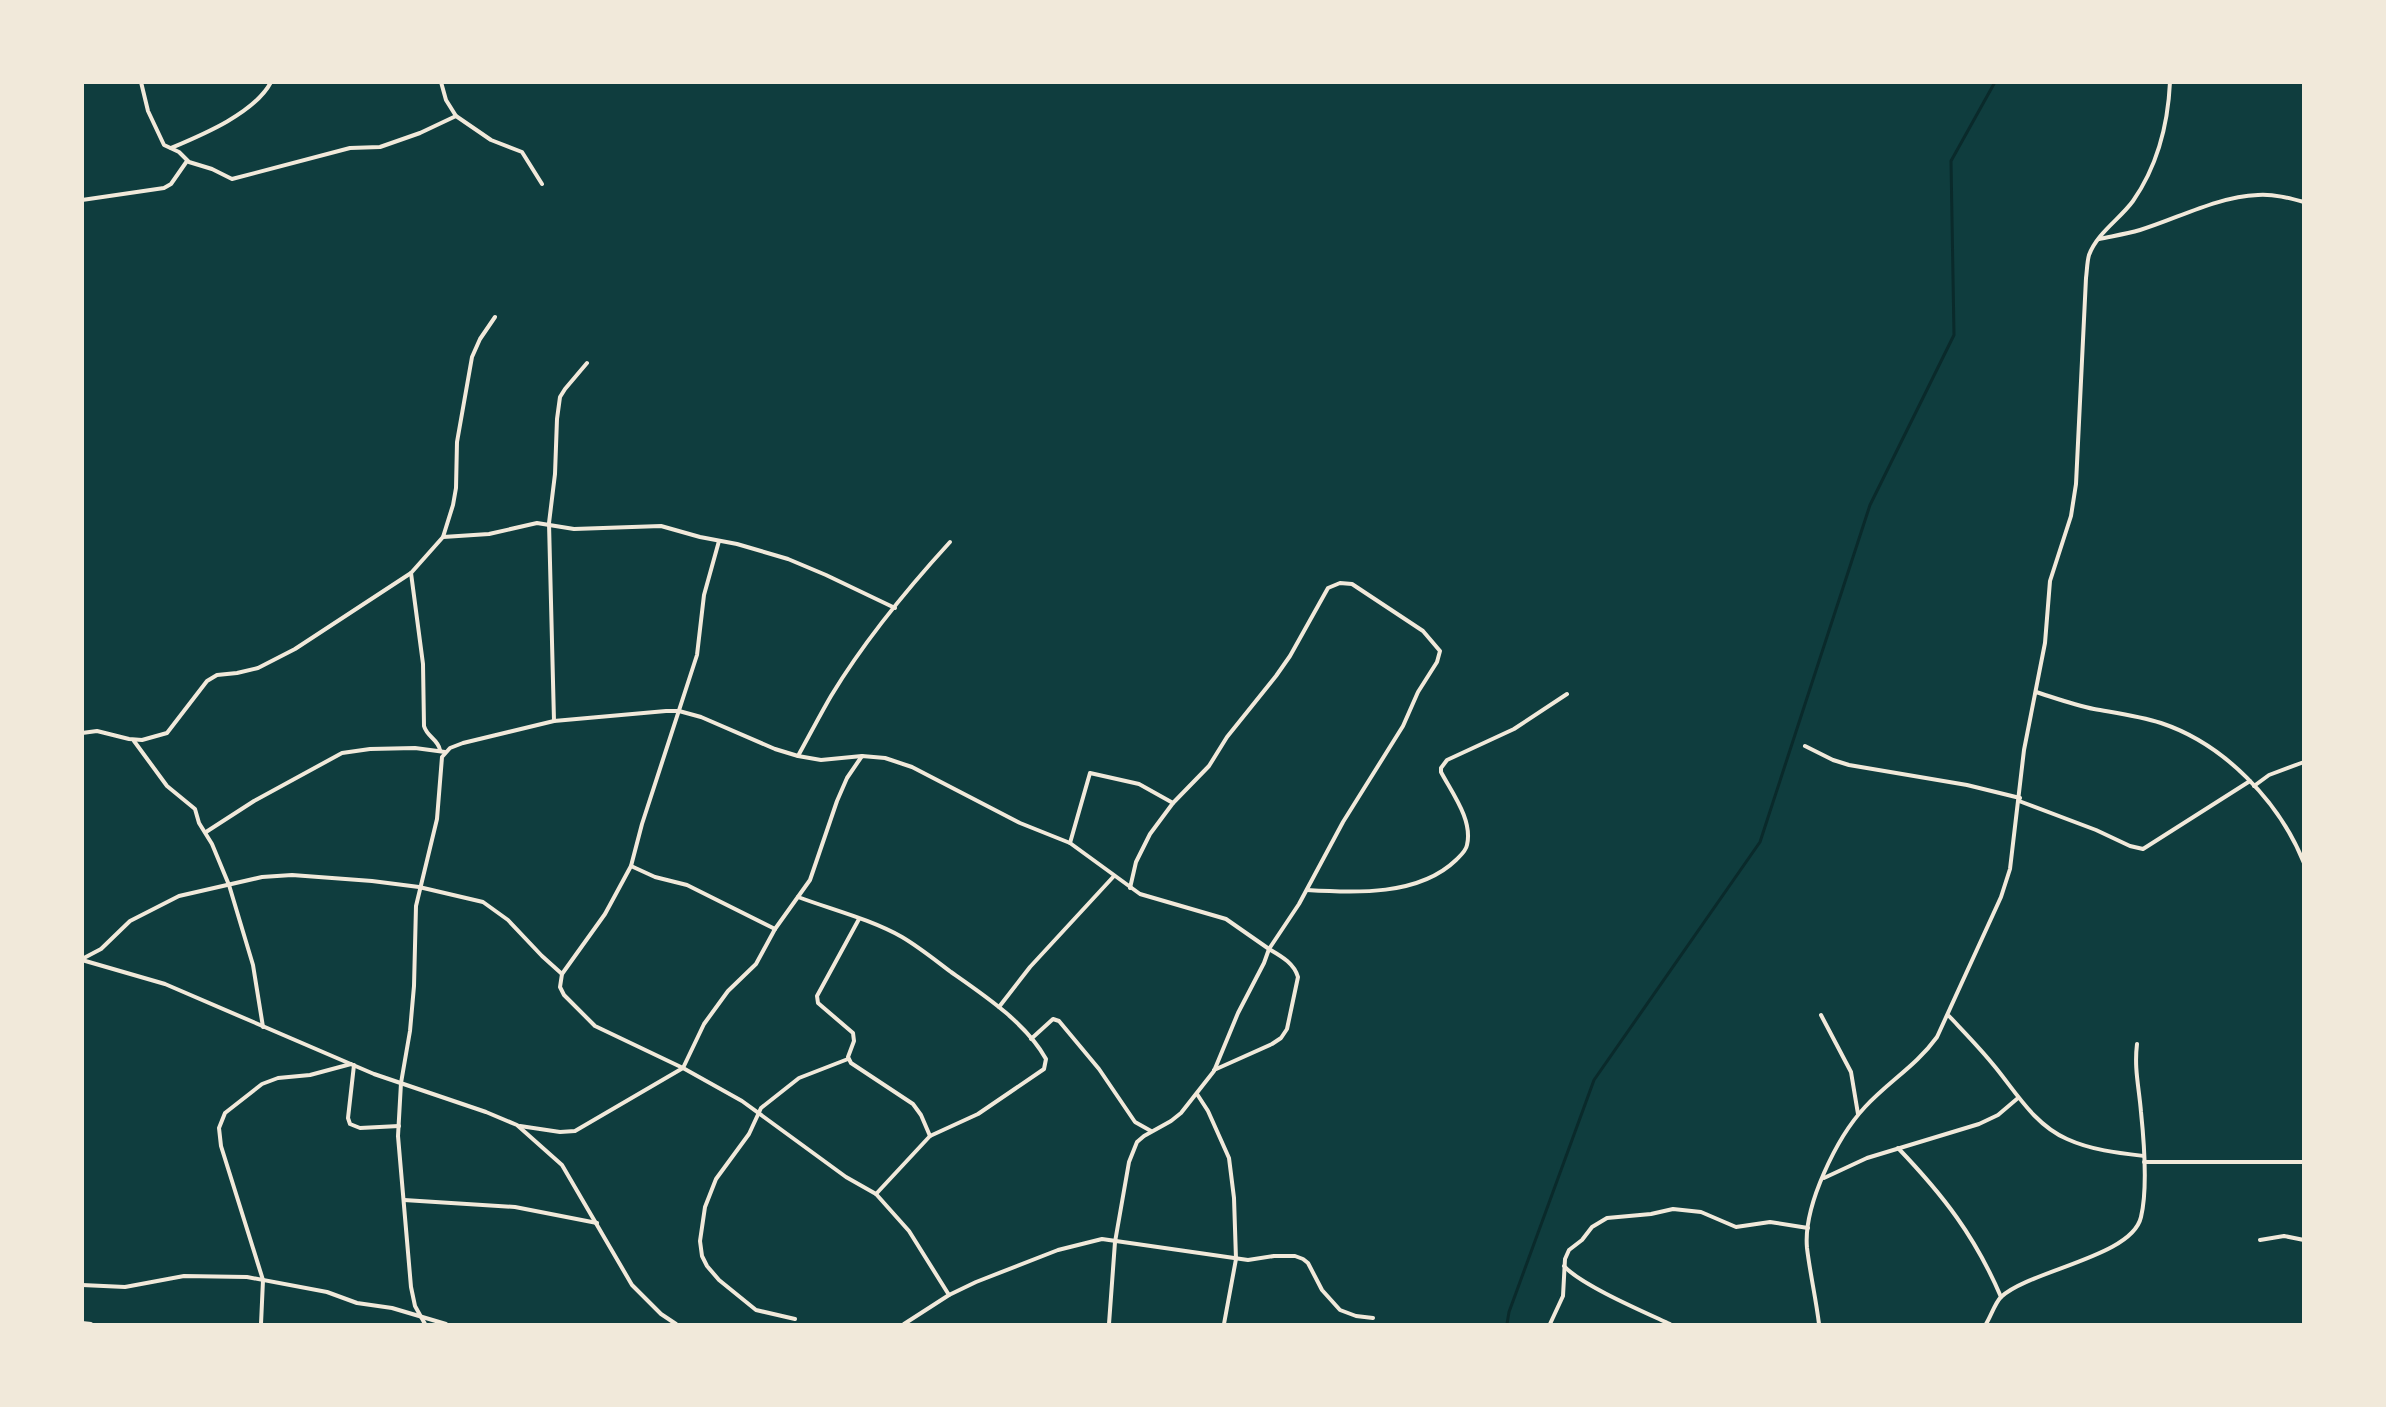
<svg xmlns="http://www.w3.org/2000/svg" width="2386" height="1407" viewBox="0 0 2386 1407" font-family="'DejaVu Sans',sans-serif">
<style>
.lines{fill:none;stroke-linecap:round;stroke-linejoin:round}
.stream{stroke:#0a2a2b;stroke-width:3}
.minor{stroke:#f1e9da;stroke-width:4}
</style>
<rect width="100%" height="100%" fill="#0f3d3e"/>
<g class="lines">
<polyline class="stream" points="1507,1324 1509,1312 1594,1080 1760,842 1870,505 1954,335 1951,161 1995,82"/>
<g class="minor">
<polyline points="141,82 148,111 164,145 179,152 189,162 212,169 232,179 350,148 380,147 420,133 456,116"/>
<polyline points="441,82 446,100 456,116 491,140 522,152 542,184"/>
<path d="M171,148C202,135 255,113 271,82"/>
<polyline points="82,200 164,188 171,184 187,161"/>
<path d="M2099,239C2113,236 2126,234 2140,230C2179,218 2216,197 2258,195C2274,194 2289,198 2304,202"/>
<polyline points="443,537 453,505 456,488 457,442 472,357 480,339 495,317"/>
<polyline points="719,541 704,595 697,655 642,824 631,866 605,914 562,974 560,987 564,995 595,1026 683,1068 742,1101 846,1177 876,1194 909,1231 949,1295"/>
<path d="M411,573L423,664L424,726C427,737 438,739 440,750"/>
<path d="M2036,692C2055,698 2074,705 2094,709C2116,713 2139,716 2161,723C2224,744 2279,801 2304,863"/>
<polyline points="554,721 549,523 555,474 557,419 560,397 565,389 587,363"/>
<polyline points="82,733 97,731 129,739 142,740 167,733 207,681 217,675 237,673 258,668 295,649 411,573 443,537 489,534 537,523 574,529 661,526 700,537 737,544 788,559 826,575 895,608"/>
<polyline points="134,741 167,786 195,809 199,823 212,844 229,885 253,965 263,1027"/>
<polyline points="1805,746 1833,760 1849,765 1967,785 2020,798"/>
<path d="M798,756C809,736 820,715 831,696C863,643 908,588 950,542"/>
<polyline points="2254,786 2269,775 2304,762"/>
<polyline points="2019,801 2096,830 2130,846 2143,849 2250,781"/>
<polyline points="206,832 254,801 342,753 370,749 415,748 445,752"/>
<polyline points="1070,843 1090,773 1139,784 1173,803"/>
<polyline points="631,866 655,877 687,885 775,929"/>
<path d="M1130,888L1136,862L1150,834L1173,803L1209,766L1227,737L1276,676L1290,656L1328,588L1340,583L1352,584L1423,631L1440,651L1437,662L1418,692L1403,726L1343,822L1299,904L1269,949C1281,956 1294,963 1298,977L1287,1029L1281,1038L1272,1044L1214,1070"/>
<path d="M1307,890C1355,893 1419,896 1456,860C1461,855 1466,851 1467,845C1473,820 1452,793 1441,772V768L1447,760L1514,729L1567,694"/>
<path d="M798,897C833,910 870,919 902,937C919,947 935,960 951,972C984,995 1026,1023 1046,1059L1044,1069L978,1114L930,1136L876,1194"/>
<polyline points="859,919 817,996 818,1003 853,1033 854,1041 848,1057 851,1063 913,1104 921,1115 930,1136"/>
<polyline points="82,959 101,949 130,921 179,896 262,877 292,875 372,881 419,887 483,902 508,920 542,956 562,974"/>
<polyline points="82,960 165,984 374,1074 486,1112 517,1125 562,1165 632,1285 661,1314 676,1324"/>
<polyline points="999,1007 1030,967 1114,876"/>
<polyline points="1821,1015 1851,1072 1858,1114"/>
<path d="M1949,1016C1965,1033 1981,1049 1996,1068C2017,1094 2035,1125 2067,1139C2091,1150 2118,1153 2144,1156"/>
<polyline points="1031,1039 1053,1019 1059,1021 1099,1069 1135,1122 1151,1131"/>
<polyline points="354,1065 348,1118 350,1124 360,1128 399,1126"/>
<polyline points="1197,1094 1208,1111 1229,1158 1234,1198 1236,1259 1224,1324"/>
<polyline points="520,1126 560,1132 575,1131 683,1068 704,1024 728,991 756,964 775,929 810,880 837,801 847,778 862,756"/>
<path d="M1898,1148C1943,1195 1975,1236 2001,1297"/>
<polyline points="2144,1162 2304,1162"/>
<polyline points="1824,1178 1867,1158 1979,1124 1998,1115 2018,1098"/>
<polyline points="404,1200 515,1207 597,1223"/>
<polyline points="2260,1240 2284,1236 2304,1240"/>
<path d="M1564,1266C1581,1285 1644,1312 1670,1324"/>
<polyline points="82,1285 125,1287 184,1276 247,1277 327,1292 357,1303 392,1308 446,1324"/>
<polyline points="795,1319 756,1310 719,1280 707,1266 702,1256 700,1241 705,1207 716,1179 749,1134 761,1108 799,1078 848,1059"/>
<polyline points="82,1323 91,1324"/>
<polyline points="261,1324 263,1280 221,1146 219,1128 225,1113 262,1084 278,1078 310,1075 351,1064"/>
<polyline points="425,1324 415,1306 411,1287 398,1136 401,1083 410,1031 414,986 416,906 437,819 442,757 450,748 463,743 554,721 666,711 679,711 701,717 775,749 798,756 821,760 862,756 885,758 912,767 1020,823 1070,843 1140,894 1226,919 1269,949 1264,963 1238,1013 1214,1071 1181,1113 1171,1121 1144,1136 1137,1142 1129,1162 1115,1242 1109,1324"/>
<polyline points="904,1324 949,1295 976,1282 1058,1250 1102,1239 1248,1260 1274,1256 1295,1256 1303,1259 1308,1263 1322,1290 1340,1310 1356,1316 1373,1318"/>
<polyline points="1550,1324 1563,1296 1565,1259 1569,1250 1582,1240 1592,1227 1607,1218 1651,1214 1673,1209 1701,1212 1736,1227 1770,1222 1808,1228"/>
<path d="M1819,1324C1816,1299 1810,1273 1807,1248C1803,1206 1837,1137 1865,1107C1889,1081 1916,1066 1937,1037L2001,897L2010,869L2024,750L2045,643L2050,581L2071,516L2076,484L2086,278C2087,271 2087,262 2089,255C2097,233 2120,219 2133,201C2158,165 2168,125 2170,82"/>
<path d="M1986,1324C1991,1316 1995,1303 2001,1297C2030,1270 2132,1257 2141,1217C2148,1188 2144,1141 2141,1112C2139,1087 2134,1069 2137,1044"/>
</g>
</g>
<rect width="2386" height="1407" fill="none" stroke="#f1e9da" stroke-width="168"/>
</svg>
